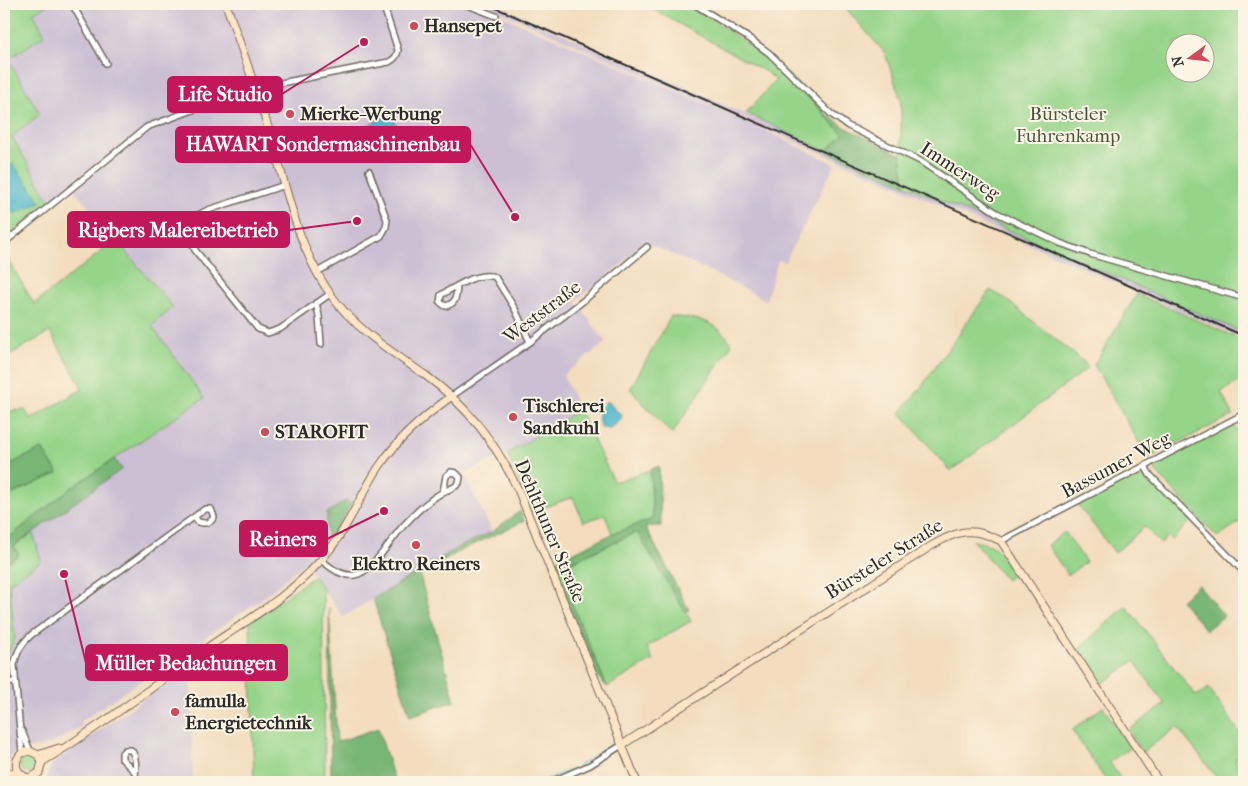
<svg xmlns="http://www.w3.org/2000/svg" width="1248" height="786" viewBox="0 0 1248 786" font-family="'IM FELL French Canon',serif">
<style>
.industrial{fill:#ccbfd4}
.green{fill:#95d489;stroke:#60805a;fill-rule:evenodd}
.forest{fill:#78b675;stroke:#527050}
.water{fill:#4db8ca;stroke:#3c727a}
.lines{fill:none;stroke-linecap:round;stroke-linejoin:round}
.stream{stroke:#4db8ca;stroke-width:2}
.street-casing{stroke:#71695e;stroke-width:8}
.secondary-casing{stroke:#71695e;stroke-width:9}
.street{stroke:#fff;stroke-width:5}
.secondary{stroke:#ffe4c6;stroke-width:7}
.rail{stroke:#2b2b2b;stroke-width:2}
.poi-dot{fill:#d1495b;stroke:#fcf5e5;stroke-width:2}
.labels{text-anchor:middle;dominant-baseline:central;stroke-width:4;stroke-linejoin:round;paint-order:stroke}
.poi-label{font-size:19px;font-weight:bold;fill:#2b2b2b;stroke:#fcf5e5;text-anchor:start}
.park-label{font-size:19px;fill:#465542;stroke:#fcf5e5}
.street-label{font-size:19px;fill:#2b2b2b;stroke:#fcf5e5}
.leader{fill:none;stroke:#c2185b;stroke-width:2}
.callout-dot{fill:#c2185b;stroke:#fcf5e5;stroke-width:2}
.callout{fill:#c2185b;stroke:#c2185b;stroke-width:2}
.callout-label{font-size:20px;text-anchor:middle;font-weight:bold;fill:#fff}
</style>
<rect width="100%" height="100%" fill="#fcf5e5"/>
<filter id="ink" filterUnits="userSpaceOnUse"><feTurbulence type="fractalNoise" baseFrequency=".02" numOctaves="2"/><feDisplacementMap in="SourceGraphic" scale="10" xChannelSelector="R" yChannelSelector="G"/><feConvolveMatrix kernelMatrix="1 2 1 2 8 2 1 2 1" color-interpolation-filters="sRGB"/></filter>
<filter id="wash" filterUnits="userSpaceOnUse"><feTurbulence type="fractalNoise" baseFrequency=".0096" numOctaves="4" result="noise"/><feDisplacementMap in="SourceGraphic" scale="20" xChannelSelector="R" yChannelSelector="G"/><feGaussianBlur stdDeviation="1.12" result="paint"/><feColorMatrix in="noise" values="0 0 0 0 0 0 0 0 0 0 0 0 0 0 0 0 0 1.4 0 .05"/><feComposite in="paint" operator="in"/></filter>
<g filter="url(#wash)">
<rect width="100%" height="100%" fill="#f3ddbe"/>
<g class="industrial">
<polygon points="49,4 477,4 482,7 735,116 835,164 785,262 778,260 766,300 705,269 647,243 628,259 575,301 606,342 563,375 579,410 507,454 464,473 492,532 457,548 343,617 304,563 263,598 80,722 83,726 55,742 43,746 20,750 17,748 8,762 4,763 4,670 7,656 15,638 9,583 41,561 33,533 122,469 114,459 204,398 152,326 173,307 74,190 109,160 106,156 50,202 12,137 8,59 45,35 33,13"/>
<polygon points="483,4 494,4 1244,333 1244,339"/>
<polygon points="190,666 191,673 193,782 42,782 46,779 52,764"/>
</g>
<g class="green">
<polygon points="4,4 49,4 33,13 45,35 8,59 40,114 12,137 50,202 4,239 4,193 7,209 16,213 40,202 13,165 4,169 4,143 9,139 4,130"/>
<polygon points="643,4 687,4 701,12 773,61 843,134 826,151 746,113 776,80 766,72"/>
<path d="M842,4H1244V333L905,185L901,155V100L885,53ZM1176,42H1206V72H1176Z"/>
<polygon points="116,240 173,307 152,326 204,398 71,488 10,537 4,526 4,498 58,473 42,449 4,467 4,411 25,410 31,419 83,389 50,332 9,355 8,380 4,387 4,252 34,304"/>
<polygon points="990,290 1003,297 1084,362 1088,368 951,471 900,413 922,386"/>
<polygon points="1137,294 1244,341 1244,379 1221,392 1233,415 1148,458 1094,365"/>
<path d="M671,316C700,320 714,318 732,344L672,434L630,389Z"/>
<polygon points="579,410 614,482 650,470 653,519 612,534 605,515 583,522 573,497 531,512 507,454"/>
<polygon points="1233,425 1244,438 1244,522 1238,523 1217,537 1157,473 1153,466"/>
<polygon points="1138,475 1144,475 1191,521 1172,540 1168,536 1161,544 1144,527 1115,553 1078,505"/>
<polygon points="637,532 691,621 647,647 653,660 607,687 557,569"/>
<polygon points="1065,532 1086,562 1068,575 1047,545"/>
<polygon points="33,533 41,561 9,583 15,638 7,656 4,670 4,564 18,555 14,546"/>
<path d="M973,541C998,544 1003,554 1016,573L1006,580Z"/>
<polygon points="314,576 323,589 325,782 254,782 250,622"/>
<polygon points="1126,606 1196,696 1209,688 1244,739 1244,754 1235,759 1243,775 1232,782 1220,782 1177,727 1142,753 1129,730 1165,704 1134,661 1100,685 1077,650"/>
<polygon points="1103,707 1130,748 1109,762 1123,782 1107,782 1072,730"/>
<circle cx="29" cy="764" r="9"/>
</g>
<g class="forest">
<polygon points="785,71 829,116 845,127 901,155 905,185 826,151 843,134 784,72"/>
<polygon points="42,449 58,473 4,498 4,467"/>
<polygon points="114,459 122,469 14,546 19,555 4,564 4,526 10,537 71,488"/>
<polygon points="659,466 661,526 645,526 689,610 685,612 637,532 557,568 607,687 596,675 551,563 612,534 653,519 650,470"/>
<polygon points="347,500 351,504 330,538 327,537 327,513"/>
<polygon points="520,511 524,521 460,551 420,576 455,701 410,716 373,599 457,548 492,532"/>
<polygon points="1198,584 1224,616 1206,630 1181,601"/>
<polygon points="329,608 337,742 378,728 395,782 331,782"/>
</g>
<g class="water">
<polygon points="391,114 403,140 378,153 366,126"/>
<polygon points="13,164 41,202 16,213 7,210 4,193 4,169"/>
<path d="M605,402H609L615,410L622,414L621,420L610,429L601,428C596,418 599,411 605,402Z"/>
</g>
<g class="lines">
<g class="stream">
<polyline points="579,766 608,748"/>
<polyline points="13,780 18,782"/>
<polyline points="541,782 572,770"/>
</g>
</g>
</g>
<g filter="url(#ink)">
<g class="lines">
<defs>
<g id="street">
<polyline points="72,4 106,63"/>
<polyline points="465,4 496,16"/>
<polyline points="694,4 750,39 769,53 831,114 848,126 920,161 997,213 1060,243 1090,254 1244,298"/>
<polyline points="285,185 208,210 196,216 190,222 188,229 195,250 258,329 268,333 280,329 330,294"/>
<path d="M4,243L147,127L250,89L389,62C395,59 397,56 398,50L383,4"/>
<polyline points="317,272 381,236 386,227 387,220 369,171"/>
<path d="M457,286C456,296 457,304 445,306L440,302L441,295C455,287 478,271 495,277L515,309L530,342"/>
<polyline points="316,303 319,316 321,344"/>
<polyline points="452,396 530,342 583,301 647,247"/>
<polyline points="1145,466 1150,475 1244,572"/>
<polyline points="323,536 325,544 330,549"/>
<polyline points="1001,541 1244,414"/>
<path d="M321,560C331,568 342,577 355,575C373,572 392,537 405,524C416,512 429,500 443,492C449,489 455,488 459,483L460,477L456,473L451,472L446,476L443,492"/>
<polyline points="4,683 15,682"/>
<polyline points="22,731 30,751"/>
<path d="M22,753L14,665C17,652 21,644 31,635L205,509H211L214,517C210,524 206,524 198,522L195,517"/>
<path d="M135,772L122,759V753L125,750H131C138,758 135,772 135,782"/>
<polyline points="551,782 590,765 622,745"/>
</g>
<g id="secondary">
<path d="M226,4C242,49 258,94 272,140C288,193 298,249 331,295C356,330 391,351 425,375C468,406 497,444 519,492L637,782"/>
<path d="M622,745L931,546C958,530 973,526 1001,541L1159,782"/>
<path d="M38,755L42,762L39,773L29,778C16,775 12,762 22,753L30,751L38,755L59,748"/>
<path d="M42,762C98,728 151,688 204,650C244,622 289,597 321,560C346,533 359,497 379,467C398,438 424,416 452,396"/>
<polyline points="4,774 18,772"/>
</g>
</defs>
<use href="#street" class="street-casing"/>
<use href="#secondary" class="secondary-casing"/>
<use href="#street" class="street"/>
<use href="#secondary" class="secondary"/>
<polyline class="rail" points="487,4 1244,336"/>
</g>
</g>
<g class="poi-dot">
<circle cx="414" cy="26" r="5"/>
<circle cx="290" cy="114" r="5"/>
<circle cx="513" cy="417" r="5"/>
<circle cx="265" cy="432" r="5"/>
<circle cx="416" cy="545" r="5"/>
<circle cx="175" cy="712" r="5"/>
</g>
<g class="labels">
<g class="poi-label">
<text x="424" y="26">Hansepet</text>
<text x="300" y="114">Mierke-Werbung</text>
<text x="523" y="406">Tischlerei<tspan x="523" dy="22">Sandkuhl</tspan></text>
<text x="275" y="432">STAROFIT</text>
<text x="416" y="564" text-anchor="middle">Elektro Reiners</text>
<text x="185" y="701">famulla<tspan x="185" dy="22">Energietechnik</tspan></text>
</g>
<g class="park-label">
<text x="1068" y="114">Bürsteler<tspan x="1068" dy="22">Fuhrenkamp</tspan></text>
</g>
<g class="street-label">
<text transform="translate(960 171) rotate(33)">Immerweg</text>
<text transform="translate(542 312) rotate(-37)">Weststraße</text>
<text transform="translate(1116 465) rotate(-28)">Bassumer Weg</text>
<text transform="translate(550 531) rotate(67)">Dehlthuner Straße</text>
<text transform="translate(884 559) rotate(-32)">Bürsteler Straße</text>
</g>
</g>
<path class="leader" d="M364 42L282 94M515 217L470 144M357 221L289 230M384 511L327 539M64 574L86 663"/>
<g class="callout-dot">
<circle cx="364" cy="42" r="5"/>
<circle cx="515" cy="217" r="5"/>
<circle cx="357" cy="221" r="5"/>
<circle cx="384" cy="511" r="5"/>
<circle cx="64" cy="574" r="5"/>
</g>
<g class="callout">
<rect x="168" y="77" width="114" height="35" rx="5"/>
<rect x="176" y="127" width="294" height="35" rx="5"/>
<rect x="68" y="212" width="221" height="35" rx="5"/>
<rect x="240" y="521" width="87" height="35" rx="5"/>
<rect x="86" y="645" width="201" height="35" rx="5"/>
</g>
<g class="callout-label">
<text x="225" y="101">Life Studio</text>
<text x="323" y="151">HAWART Sondermaschinenbau</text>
<text x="178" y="237">Rigbers Malereibetrieb</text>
<text x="283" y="546">Reiners</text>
<text x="186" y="670">Müller Bedachungen</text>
</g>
<rect width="1248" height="786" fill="none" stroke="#fcf5e5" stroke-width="20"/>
<g transform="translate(1190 58) rotate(255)"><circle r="24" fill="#fcf5e5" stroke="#a8a49b"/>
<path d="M0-4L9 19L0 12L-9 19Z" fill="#d1495b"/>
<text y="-8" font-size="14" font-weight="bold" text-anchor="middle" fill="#2b2b2b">N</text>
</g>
</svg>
